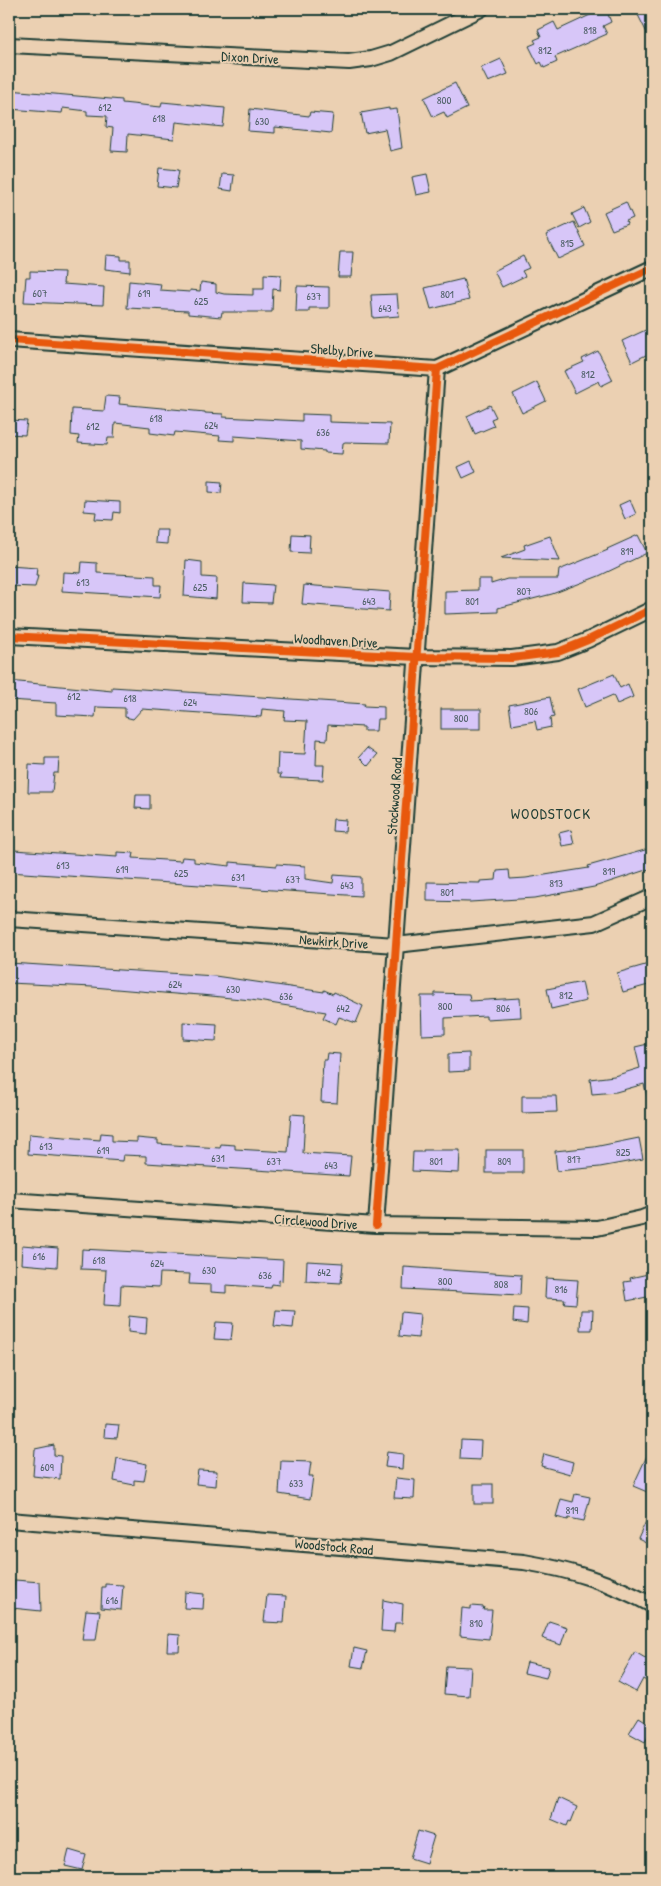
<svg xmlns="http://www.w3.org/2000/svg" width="661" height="1886" viewBox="0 0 661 1886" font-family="'Patrick Hand',sans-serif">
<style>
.building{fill:#d7c6f8;stroke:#1f3d34}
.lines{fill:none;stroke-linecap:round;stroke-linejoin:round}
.street-casing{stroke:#1f3d34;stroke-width:18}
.street{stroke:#ebd0b2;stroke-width:14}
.cycleway-casing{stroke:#ebd0b2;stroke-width:11}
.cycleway{stroke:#e8590c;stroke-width:8}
.labels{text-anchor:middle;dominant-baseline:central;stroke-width:4;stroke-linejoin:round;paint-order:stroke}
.number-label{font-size:11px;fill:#4d5f65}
.street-label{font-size:14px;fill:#1f3d34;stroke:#ebd0b2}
.neighbourhood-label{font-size:15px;letter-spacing:1px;fill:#1f3d34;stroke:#ebd0b2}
</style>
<rect width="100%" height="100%" fill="#ebd0b2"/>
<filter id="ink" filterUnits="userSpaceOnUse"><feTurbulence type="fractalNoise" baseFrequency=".02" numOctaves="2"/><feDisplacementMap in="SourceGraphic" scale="10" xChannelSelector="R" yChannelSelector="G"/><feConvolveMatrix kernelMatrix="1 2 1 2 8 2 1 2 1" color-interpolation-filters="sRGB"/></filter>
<g filter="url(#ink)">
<g class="building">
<polygon points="603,9 606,9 611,22 603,26 607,34 555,57 557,62 544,68 541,62 538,64 529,46 536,43 534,40 541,37 538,30 554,22 558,30"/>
<polygon points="635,9 652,9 652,43"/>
<polygon points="501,59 508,74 488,82 481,68"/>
<polygon points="455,83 467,108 447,118 444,112 433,117 424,98"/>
<polygon points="9,90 122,100 122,103 161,107 162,102 225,108 223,127 176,122 174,139 128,134 127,152 111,151 113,128 106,127 107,116 87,115 87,111 63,108 62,113 9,109"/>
<polygon points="389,108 389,110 397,109 402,148 390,151 385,129 365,133 361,113"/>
<polygon points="250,109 309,116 310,112 333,114 331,133 275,127 275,133 248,131"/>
<polygon points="159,168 179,170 176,188 157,186"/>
<polygon points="222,174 234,175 232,191 220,189"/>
<polygon points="427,174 431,192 416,195 412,177"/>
<polygon points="626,202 633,218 626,221 627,224 612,230 604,212"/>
<polygon points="584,208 590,222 579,228 572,214"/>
<polygon points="574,222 585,246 558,259 546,235"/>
<polygon points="340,252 353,252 351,277 338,277"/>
<polygon points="106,255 121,256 121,260 130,260 130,272 105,269"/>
<polygon points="523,256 529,268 522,271 525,276 502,287 494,271"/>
<polygon points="30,271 64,272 63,284 104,287 103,305 24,302 26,277 30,277"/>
<polygon points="264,274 281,275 280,290 273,289 272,312 222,312 221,317 188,314 188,311 127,308 129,281 161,284 160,290 190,292 190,290 200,291 201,282 216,284 216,292 224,294 253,295 253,289 264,289"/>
<polygon points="463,279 469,300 431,309 425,288"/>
<polygon points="297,286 329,287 329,308 309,308 309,312 296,312"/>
<polygon points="397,294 399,316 373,318 371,295"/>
<polygon points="652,327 652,352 632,362 622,341"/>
<polygon points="598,351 613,380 601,386 599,381 575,393 564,371 584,362 582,359"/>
<polygon points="537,382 546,401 522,413 513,394"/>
<polygon points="106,396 120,397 119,404 205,412 205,413 223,414 223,417 302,421 302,414 329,415 329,422 390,424 389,443 345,442 343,443 342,454 325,453 325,451 301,449 301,441 234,436 234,441 219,440 220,436 175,432 174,436 150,433 150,427 115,423 114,438 108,438 107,445 78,443 79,436 71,435 72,409 104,411"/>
<polygon points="490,405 496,417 491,419 494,426 475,434 467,416"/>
<polygon points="9,420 27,421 25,435 9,434"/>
<polygon points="471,461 476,472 463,478 458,467"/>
<polygon points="209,481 222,482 221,493 209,492"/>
<polygon points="85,500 120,502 120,513 114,512 113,520 95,519 96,512 84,511"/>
<polygon points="630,500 636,514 625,519 619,505"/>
<polygon points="156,530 168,530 167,544 155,543"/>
<polygon points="292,534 310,535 309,553 291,552"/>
<polygon points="638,535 647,553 599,576 552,594 498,608 498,612 445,614 445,591 478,590 478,579 491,579 491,584 507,579 558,579 559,570 608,550 607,549"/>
<polygon points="550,536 560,561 501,558 525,549 524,545"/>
<polygon points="186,560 202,562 202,577 217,578 216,599 184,596"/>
<polygon points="82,562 97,563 97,573 155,576 155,585 161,585 160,597 62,591 63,572 81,573"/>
<polygon points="9,566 37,568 36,576 38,576 35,587 9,586"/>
<polygon points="244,583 273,585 271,603 243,602"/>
<polygon points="304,585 390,592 389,611 302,604"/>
<polygon points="614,674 620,688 628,684 633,697 617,704 613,695 585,707 578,689"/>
<polygon points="9,681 112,691 112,687 365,704 364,706 384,707 384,719 377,719 376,731 364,731 364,727 328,725 327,740 317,739 316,765 324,765 323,780 280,778 281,774 277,774 278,753 305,754 307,721 284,720 285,711 262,709 261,717 142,709 133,719 125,717 125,708 96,707 95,717 56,715 56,703 9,700"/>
<polygon points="550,697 554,717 550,718 551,727 537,730 535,721 512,725 509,705"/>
<rect x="441" y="709" width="40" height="20"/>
<polygon points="367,748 377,755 368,766 359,757"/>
<polygon points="45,758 59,758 58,773 54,773 52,792 28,792 29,764 45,765"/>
<polygon points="136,795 150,795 150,809 135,808"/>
<polygon points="333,819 346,820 345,832 332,831"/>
<polygon points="571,830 574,844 562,846 559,833"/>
<polygon points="652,848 652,868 594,887 535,898 470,902 427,901 427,882 480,883 480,881 496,880 497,871 509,870 510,879 526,878 589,868 588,866"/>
<polygon points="14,850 117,857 117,852 134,853 133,858 181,861 182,857 194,858 194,862 230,866 230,862 277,866 277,864 305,866 305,879 333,883 334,875 361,877 361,896 9,872 9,852 14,852"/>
<polygon points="9,963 215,976 324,992 324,990 333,994 334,992 363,1006 356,1023 339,1017 336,1024 323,1018 326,1012 251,1000 201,995 187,994 187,995 93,987 9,983"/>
<polygon points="652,963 652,984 623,992 617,973"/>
<polygon points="582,982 586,1001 551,1009 547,989"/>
<polygon points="435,993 469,994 470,1001 520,998 521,1017 486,1019 486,1016 445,1018 445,1034 422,1035 421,996 435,996"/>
<polygon points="183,1022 217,1024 216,1041 183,1039"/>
<polygon points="648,1044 652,1060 652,1099 648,1100 644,1084 616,1092 592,1094 590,1079 614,1076 640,1068 635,1047"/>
<polygon points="327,1053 340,1054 337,1103 321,1102 323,1060 326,1060"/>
<polygon points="469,1053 469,1071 448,1072 448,1054"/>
<polygon points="522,1096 556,1096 557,1112 522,1113"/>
<polygon points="291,1114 305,1115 303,1153 351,1156 349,1176 146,1163 146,1156 123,1155 122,1161 28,1154 29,1134 100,1140 101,1133 112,1134 112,1141 137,1142 137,1138 158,1140 158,1144 220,1148 221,1144 235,1145 235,1149 288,1152"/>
<polygon points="639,1138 643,1159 600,1167 557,1171 555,1151 594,1147"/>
<polygon points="423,1150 460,1150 459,1173 412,1171 413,1152 423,1152"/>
<rect x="486" y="1150" width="37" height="23"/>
<polygon points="22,1245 58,1248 57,1267 21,1264"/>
<polygon points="82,1249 283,1260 282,1281 279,1280 279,1285 272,1284 271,1288 226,1285 226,1293 211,1292 211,1285 189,1284 190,1274 160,1273 159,1287 121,1285 120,1306 104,1305 106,1270 81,1269"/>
<polygon points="307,1261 343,1263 341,1283 306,1281"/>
<polygon points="404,1267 521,1275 520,1295 403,1289"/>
<polygon points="648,1274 649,1278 652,1278 652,1296 627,1301 624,1282 631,1281 630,1278"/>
<polygon points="546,1278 578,1280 576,1304 564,1303 565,1299 545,1298"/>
<polygon points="514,1308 528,1309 527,1324 513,1322"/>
<polygon points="276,1310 295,1311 293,1328 274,1326"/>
<polygon points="581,1310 593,1310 592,1330 580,1330"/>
<polygon points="401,1312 420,1314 418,1338 399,1336"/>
<polygon points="129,1316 147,1318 146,1334 128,1332"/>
<polygon points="216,1322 233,1323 231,1340 214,1339"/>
<polygon points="105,1424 119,1425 117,1438 104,1437"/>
<polygon points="461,1440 481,1441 480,1460 460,1459"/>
<polygon points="54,1445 54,1455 61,1456 60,1479 33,1476 35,1449"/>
<polygon points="652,1445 652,1494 633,1486"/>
<polygon points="387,1452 403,1454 402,1469 385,1467"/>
<polygon points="544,1454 573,1462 570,1474 541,1466"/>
<polygon points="117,1458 147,1464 144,1481 134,1480 134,1485 114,1481"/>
<polygon points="281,1461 311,1462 309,1476 313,1476 310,1499 279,1494"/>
<polygon points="198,1470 217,1471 216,1486 196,1484"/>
<polygon points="396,1478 415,1480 414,1499 394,1498"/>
<rect x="474" y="1484" width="19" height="20"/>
<polygon points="575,1494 590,1497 584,1521 569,1518 568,1520 556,1517 561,1499 573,1502"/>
<polygon points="652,1508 652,1546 638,1539"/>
<polygon points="15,1580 40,1582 41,1611 12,1608"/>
<polygon points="105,1584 123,1585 121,1610 101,1608 102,1587 105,1587"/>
<polygon points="185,1592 204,1594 203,1609 184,1608"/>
<polygon points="267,1595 286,1596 284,1623 264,1622"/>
<polygon points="383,1600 403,1604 402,1623 395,1623 394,1632 381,1631"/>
<polygon points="471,1606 484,1607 483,1610 492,1610 489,1639 460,1636 462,1608 471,1609"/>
<polygon points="86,1610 100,1611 96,1640 82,1640"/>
<polygon points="549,1621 567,1627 561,1645 542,1638"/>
<polygon points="168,1634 180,1635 179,1651 167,1651"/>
<polygon points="354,1648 367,1651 363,1668 351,1666"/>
<polygon points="635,1652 652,1662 652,1684 643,1679 636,1692 618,1682"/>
<polygon points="527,1662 549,1667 546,1678 524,1673"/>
<polygon points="446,1666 471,1667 469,1696 444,1694"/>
<polygon points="639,1717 652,1725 652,1730 645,1742 629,1733"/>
<polygon points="558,1798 577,1807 571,1822 569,1821 567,1826 551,1819"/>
<polygon points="418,1831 434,1836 426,1863 410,1858"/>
<polygon points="69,1850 86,1855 82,1870 65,1866"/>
</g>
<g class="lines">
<defs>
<g id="street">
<polyline points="9,45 349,62 371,59 391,53 481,9"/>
<polyline points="9,340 437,369 652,268"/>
<polyline points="9,636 416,657 512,658 558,652 588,640 652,609"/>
<polyline points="9,919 396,945 594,923 652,897"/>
<polyline points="9,1200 376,1225 597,1228 642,1218 652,1214"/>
<polyline points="376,1225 437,369"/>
<path d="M9,1520L524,1562C571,1570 610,1582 652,1605"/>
</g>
</defs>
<use href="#street" class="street-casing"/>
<use href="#street" class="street"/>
<defs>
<g id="cycleway">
<polyline points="9,340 437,369 652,268"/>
<polyline points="9,636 416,657 512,658 558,652 588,640 652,609"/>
<polyline points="376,1225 437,369"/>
</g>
</defs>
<use href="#cycleway" class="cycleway-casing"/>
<use href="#cycleway" class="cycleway"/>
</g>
</g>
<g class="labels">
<g class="number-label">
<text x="590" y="30">818</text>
<text x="545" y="50">812</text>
<text x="444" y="100">800</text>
<text x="105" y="107">612</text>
<text x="159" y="118">618</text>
<text x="262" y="121">630</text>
<text x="567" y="243">815</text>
<text x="40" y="293">607</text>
<text x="144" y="293">619</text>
<text x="447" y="294">801</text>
<text x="314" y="296">637</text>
<text x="201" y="301">625</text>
<text x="385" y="308">643</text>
<text x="588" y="374">812</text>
<text x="156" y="418">618</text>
<text x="211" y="425">624</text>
<text x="93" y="426">612</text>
<text x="323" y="432">636</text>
<text x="627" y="551">819</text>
<text x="83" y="582">613</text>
<text x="200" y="587">625</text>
<text x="524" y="591">807</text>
<text x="369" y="601">643</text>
<text x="472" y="601">801</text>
<text x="74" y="696">612</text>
<text x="130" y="698">618</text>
<text x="190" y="702">624</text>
<text x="531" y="711">806</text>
<text x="461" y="718">800</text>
<text x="63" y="865">613</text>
<text x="122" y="869">619</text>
<text x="609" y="871">819</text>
<text x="181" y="873">625</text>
<text x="238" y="877">631</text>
<text x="293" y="879">637</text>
<text x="556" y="883">813</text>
<text x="347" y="885">643</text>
<text x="447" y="892">801</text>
<text x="175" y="984">624</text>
<text x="233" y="989">630</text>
<text x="566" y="995">812</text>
<text x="286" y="996">636</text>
<text x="445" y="1006">800</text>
<text x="343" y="1008">642</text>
<text x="503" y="1008">806</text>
<text x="46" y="1146">613</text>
<text x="103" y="1150">619</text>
<text x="623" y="1152">825</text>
<text x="218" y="1158">631</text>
<text x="574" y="1159">817</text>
<text x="274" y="1161">637</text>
<text x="436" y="1161">801</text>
<text x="504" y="1161">809</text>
<text x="331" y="1165">643</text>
<text x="39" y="1256">616</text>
<text x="99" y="1260">618</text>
<text x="157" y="1263">624</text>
<text x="209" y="1270">630</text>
<text x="324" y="1272">642</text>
<text x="265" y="1275">636</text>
<text x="445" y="1281">800</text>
<text x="501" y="1284">808</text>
<text x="561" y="1289">816</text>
<text x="47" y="1467">609</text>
<text x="296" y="1483">633</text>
<text x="572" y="1510">819</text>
<text x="112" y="1600">616</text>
<text x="476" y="1623">810</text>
</g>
<g class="street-label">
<text transform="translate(250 57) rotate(3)">Dixon Drive</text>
<text transform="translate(342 350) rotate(4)">Shelby Drive</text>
<text transform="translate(336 640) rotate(3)">Woodhaven Drive</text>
<text transform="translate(394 796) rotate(-86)">Stockwood Road</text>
<text transform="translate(334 941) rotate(4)">Newkirk Drive</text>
<text transform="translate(316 1221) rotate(4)">Circlewood Drive</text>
<text transform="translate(334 1546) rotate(5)">Woodstock Road</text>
</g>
<g class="neighbourhood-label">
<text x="551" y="813">WOODSTOCK</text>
</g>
</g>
<rect width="661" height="1886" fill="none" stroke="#ebd0b2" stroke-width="30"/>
<rect x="15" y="15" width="631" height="1856" fill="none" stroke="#1f3d34" stroke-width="2" filter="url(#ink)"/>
</svg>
